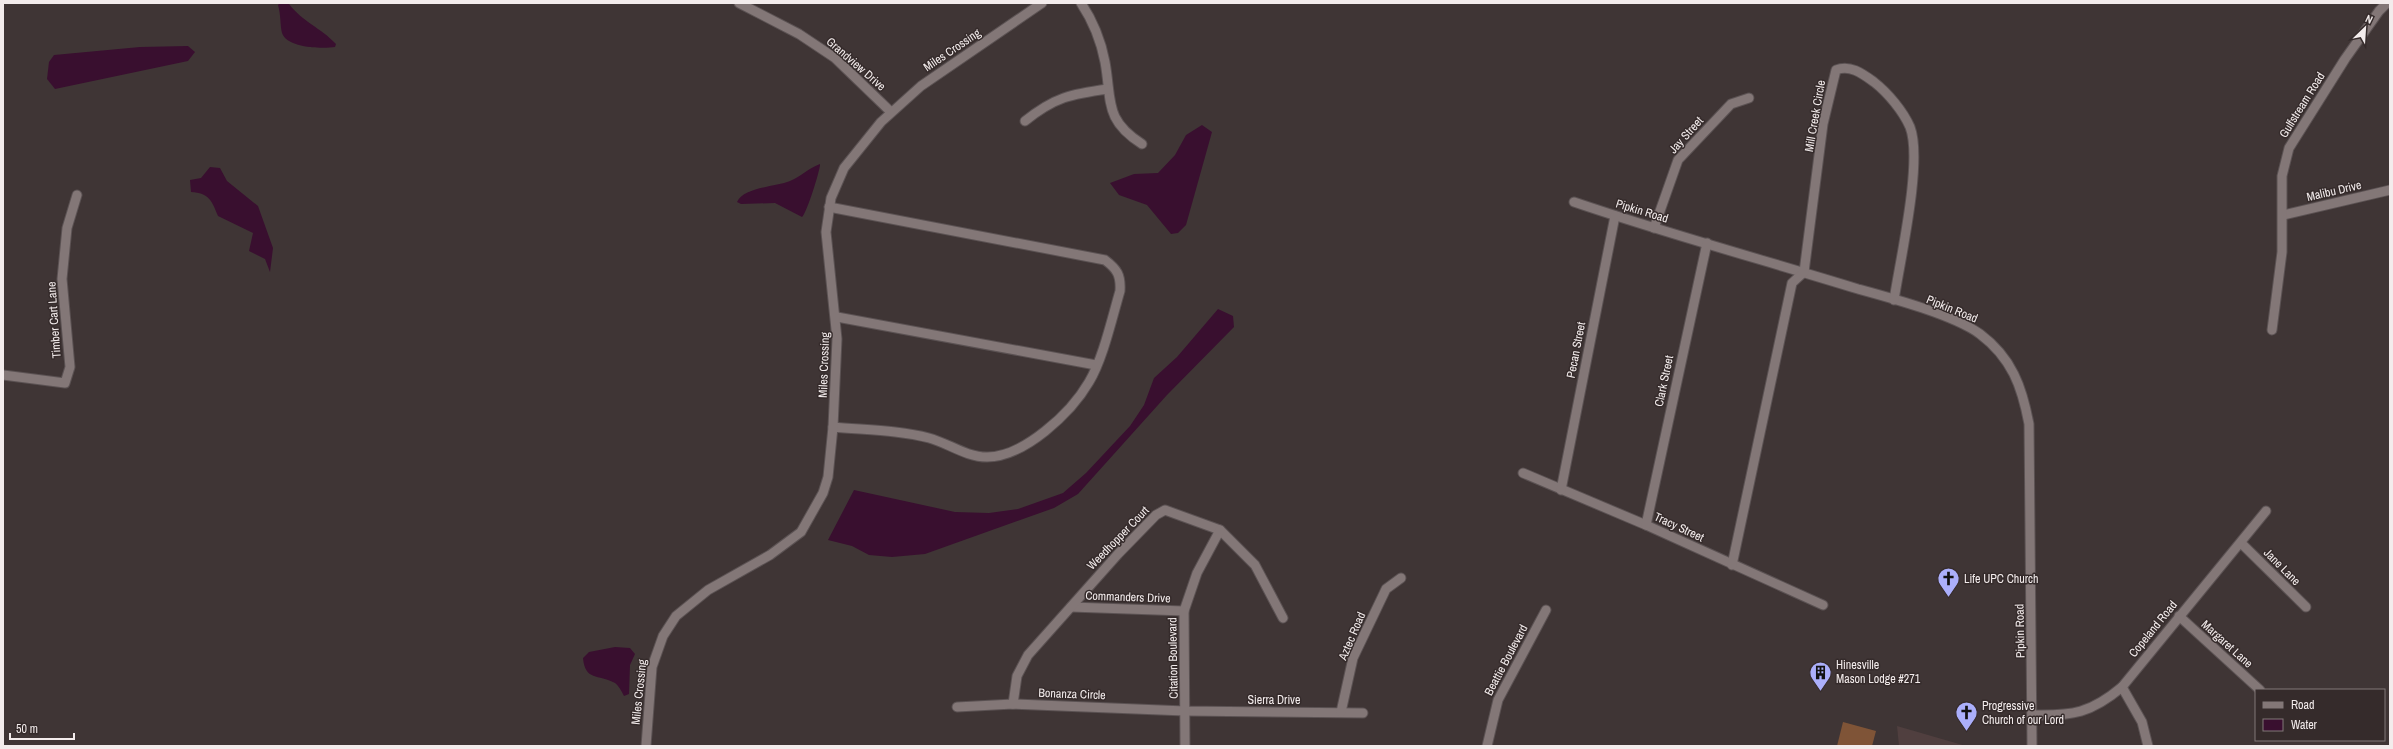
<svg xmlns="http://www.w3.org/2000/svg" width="2393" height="749" viewBox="0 0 2393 749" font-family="'Archivo Narrow',sans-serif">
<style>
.built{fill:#503f3f}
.green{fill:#7f5437}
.water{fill:#390f2f}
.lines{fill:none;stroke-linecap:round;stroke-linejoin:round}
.street-casing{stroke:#5b5253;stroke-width:11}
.street{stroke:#837777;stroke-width:9}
.labels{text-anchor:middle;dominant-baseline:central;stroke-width:3;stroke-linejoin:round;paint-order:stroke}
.street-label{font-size:12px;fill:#f3ecec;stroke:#352b2b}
.poi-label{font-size:12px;fill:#f3ecec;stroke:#352b2b;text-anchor:start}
</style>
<rect width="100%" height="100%" fill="#3f3535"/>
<polygon class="built" points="1897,726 1966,746 1899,746"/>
<polygon class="green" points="1843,722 1876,731 1872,746 1837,746"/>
<g class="water">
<path d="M280,3L289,4C304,23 320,27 336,44L335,47C322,49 287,48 282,33C280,25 281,15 278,5Z"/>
<polygon points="188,46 195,52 188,61 55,89 47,79 49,62 54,55 140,47"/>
<polygon points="1202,125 1212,132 1186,225 1178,233 1171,234 1147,205 1119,195 1110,183 1134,174 1158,173 1175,155 1186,135"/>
<path d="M820,164C821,167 807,213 802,217L775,203L741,204L737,202C744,187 775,187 790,181C800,177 809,168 820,164Z"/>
<path d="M210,167L220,168L227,181L258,206L273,248L270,272L265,259L249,251L253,233L218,216C212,201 209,193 191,192L190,180L201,178Z"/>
<polygon points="1218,309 1233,316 1234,327 1167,395 1078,494 1054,508 925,554 892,557 869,555 852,546 828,540 854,490 955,512 989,513 1018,509 1063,493 1086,473 1130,426 1144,405 1154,378 1177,357"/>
<path d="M615,647L630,648L635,654L630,665L629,694L624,696C622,692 619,686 615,683C598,674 585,681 583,658L589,652Z"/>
</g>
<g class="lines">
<defs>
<g id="street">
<polyline points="739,3 799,34 835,58 891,112"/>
<path d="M1081,3C1093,21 1101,41 1105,62C1112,101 1104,120 1142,144"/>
<path d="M1025,121C1055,97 1071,94 1108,89"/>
<path d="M1574,202C1668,234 1764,260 1858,289C1891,298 1954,315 1980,334C2012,358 2022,387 2029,424L2032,746"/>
<path d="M829,207L1105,260C1117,269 1121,275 1120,291C1112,318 1103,359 1089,382C1071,413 1024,457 987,457C966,457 948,443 929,438C899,430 864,430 833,427"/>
<polyline points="2283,215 2390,190"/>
<polyline points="1654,228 1678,160 1731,104 1749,98"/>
<polyline points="837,317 1096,365"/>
<polyline points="2272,330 2282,252 2282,176 2289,148 2345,59 2379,11 2387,3"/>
<polyline points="3,375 65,383 70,367 62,279 67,228 77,195"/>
<polyline points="1523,473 1646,525 1823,605"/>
<polyline points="1561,490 1615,216"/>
<polyline points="1646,525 1707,243"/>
<polyline points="2241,543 2306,607"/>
<path d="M1732,565L1792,283L1804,272L1823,124L1836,70C1850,64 1863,74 1874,82C1888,93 1903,111 1910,127C1923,161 1900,260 1894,300"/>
<polyline points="1071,607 1184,611"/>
<polyline points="2179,616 2260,690"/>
<polyline points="2122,687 2142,722 2148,746"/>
<polyline points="1013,704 1017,676 1028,655 1118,554 1156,515 1165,510 1220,530 1255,565 1283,618"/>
<polyline points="957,707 1013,704 1185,711 1363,713"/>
<polyline points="1341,712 1353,658 1386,589 1401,578"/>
<path d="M2033,715C2073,716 2091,713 2122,687L2266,511"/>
<polyline points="646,746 652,667 663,636 676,616 708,590 770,555 801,532 823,493 828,477 833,427 837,339 826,232 831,198 844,168 881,122 921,86 1042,3"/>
<polyline points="1185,746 1184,611 1197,573 1220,530"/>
<polyline points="1487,746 1498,700 1546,610"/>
</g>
</defs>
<use href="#street" class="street-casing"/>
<use href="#street" class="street"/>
</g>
<defs>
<symbol id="church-pin" viewBox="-11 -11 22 30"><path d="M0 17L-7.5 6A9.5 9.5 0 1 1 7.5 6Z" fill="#abaffb" stroke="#352b2b"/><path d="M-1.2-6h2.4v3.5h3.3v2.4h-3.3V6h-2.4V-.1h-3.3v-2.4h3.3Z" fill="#111"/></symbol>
<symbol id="building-pin" viewBox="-11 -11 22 30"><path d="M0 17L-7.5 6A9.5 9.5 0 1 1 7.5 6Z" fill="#abaffb" stroke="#352b2b"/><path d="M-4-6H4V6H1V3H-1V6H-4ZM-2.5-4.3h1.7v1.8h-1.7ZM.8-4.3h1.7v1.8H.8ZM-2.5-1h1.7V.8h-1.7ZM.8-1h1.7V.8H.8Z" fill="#111"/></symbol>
</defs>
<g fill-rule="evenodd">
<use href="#church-pin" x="1936" y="566" width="25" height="34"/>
<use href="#building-pin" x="1808" y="660" width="25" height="34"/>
<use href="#church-pin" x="1954" y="700" width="25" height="34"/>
</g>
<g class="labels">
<g class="street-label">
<text transform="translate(952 50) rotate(-34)">Miles Crossing</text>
<text transform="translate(856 64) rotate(41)">Grandview Drive</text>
<text transform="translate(2302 105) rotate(-58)">Gulfstream Road</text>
<text transform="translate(1815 116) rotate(-80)">Mill Creek Circle</text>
<text transform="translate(1686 135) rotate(-48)">Jay Street</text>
<text transform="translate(2334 191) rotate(-13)">Malibu Drive</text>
<text transform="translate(1642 211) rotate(17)">Pipkin Road</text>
<text transform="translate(1952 309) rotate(22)">Pipkin Road</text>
<text transform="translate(54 320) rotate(-94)">Timber Cart Lane</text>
<text transform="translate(1576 350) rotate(-79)">Pecan Street</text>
<text transform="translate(824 365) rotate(-88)">Miles Crossing</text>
<text transform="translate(1664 381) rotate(-78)">Clark Street</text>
<text transform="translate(1679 527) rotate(25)">Tracy Street</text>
<text transform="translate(1118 538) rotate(-46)">Weedhopper Court</text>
<text transform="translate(2282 567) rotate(45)">Jane Lane</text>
<text transform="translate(1128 597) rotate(2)">Commanders Drive</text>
<text transform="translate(2153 629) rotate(-51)">Copeland Road</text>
<text transform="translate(2020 631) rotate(-91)">Pipkin Road</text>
<text transform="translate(1352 636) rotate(-67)">Aztec Road</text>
<text transform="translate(2227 644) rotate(42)">Margaret Lane</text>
<text transform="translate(1173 658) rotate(-91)">Citation Boulevard</text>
<text transform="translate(1506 660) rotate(-62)">Beattie Boulevard</text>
<text transform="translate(639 692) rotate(-84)">Miles Crossing</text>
<text transform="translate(1072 694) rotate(2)">Bonanza Circle</text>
<text x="1274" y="700">Sierra Drive</text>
</g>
<g class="poi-label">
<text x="1964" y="579">Life UPC Church</text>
<text x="1836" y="665">Hinesville<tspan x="1836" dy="14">Mason Lodge #271</tspan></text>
<text x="1982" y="706">Progressive<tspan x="1982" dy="14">Church of our Lord</tspan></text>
</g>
</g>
<rect width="2393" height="749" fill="none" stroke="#f3ecec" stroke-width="8"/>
<rect x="2255" y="689" width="130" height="52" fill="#352b2b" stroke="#817878"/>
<rect x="2263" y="702" width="20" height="6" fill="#837777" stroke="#817878"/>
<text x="2291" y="709" font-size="12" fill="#f3ecec">Road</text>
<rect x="2263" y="719" width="20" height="12" fill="#390f2f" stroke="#817878"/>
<text x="2291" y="729" font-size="12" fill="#f3ecec">Water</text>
<g transform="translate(2365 28) rotate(25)" stroke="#352b2b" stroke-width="3" paint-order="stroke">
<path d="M0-3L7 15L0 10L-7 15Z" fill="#f3ecec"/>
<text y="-6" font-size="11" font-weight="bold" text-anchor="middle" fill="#f3ecec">N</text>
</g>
<path d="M10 733v6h64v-6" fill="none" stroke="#f3ecec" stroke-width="2"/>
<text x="16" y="733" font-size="12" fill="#f3ecec" stroke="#352b2b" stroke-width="3" paint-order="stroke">50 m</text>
</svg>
